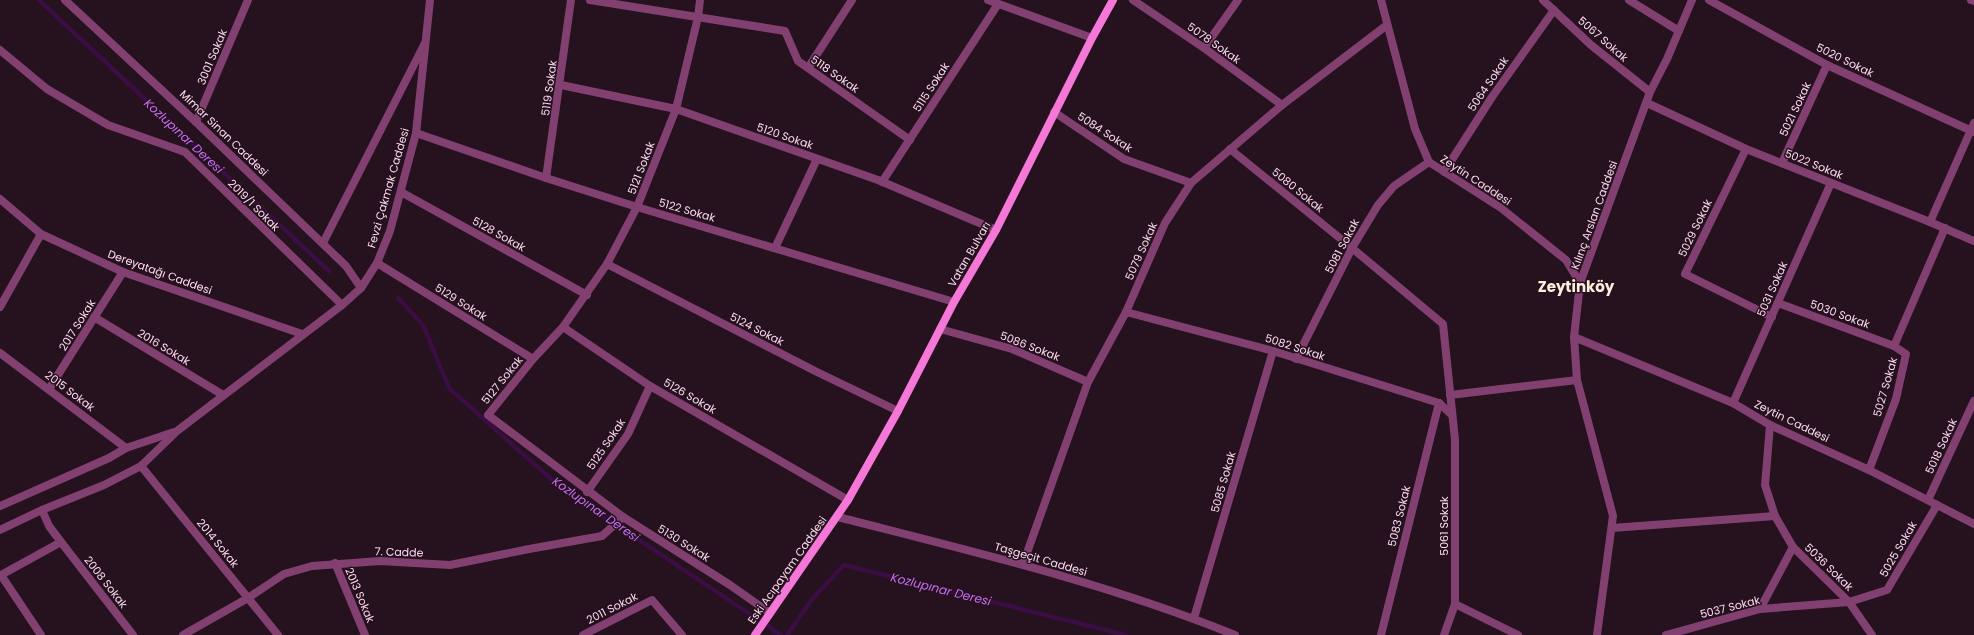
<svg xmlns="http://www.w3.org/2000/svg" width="1974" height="635" viewBox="0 0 1974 635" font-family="Poppins,sans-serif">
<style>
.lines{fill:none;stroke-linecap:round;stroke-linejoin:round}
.stream{stroke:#3a0e42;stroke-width:4.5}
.service{stroke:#824071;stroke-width:8}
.minor{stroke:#824071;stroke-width:8}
.tertiary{stroke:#824071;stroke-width:8}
.secondary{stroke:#f577d8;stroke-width:8}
.labels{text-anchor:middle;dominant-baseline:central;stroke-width:3;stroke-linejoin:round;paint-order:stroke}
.street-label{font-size:11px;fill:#fcd9f1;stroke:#26111e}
.water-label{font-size:12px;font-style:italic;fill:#c96ff5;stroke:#26111e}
.district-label{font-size:15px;font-weight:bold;fill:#fceedb;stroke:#26111e}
</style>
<rect width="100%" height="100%" fill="#26111e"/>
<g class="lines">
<g class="stream">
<polyline points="39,0 329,271"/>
<polyline points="398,298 423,325 449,388 560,487 781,635"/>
<polyline points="787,635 813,598 844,565 1126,635"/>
</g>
<polyline class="service" points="323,243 425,43"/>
<g class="minor">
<polyline points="65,0 196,122 346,266 361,288"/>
<polyline points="590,0 785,31 798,61 910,140"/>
<polyline points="988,0 1092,38"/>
<polyline points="1133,0 1204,48 1282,105"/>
<polyline points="1381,0 1415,129 1429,162 1501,208 1566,260 1580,283"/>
<polyline points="1543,0 1591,45 1650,92"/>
<polyline points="1629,0 1679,31"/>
<polyline points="1709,0 1827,65 1974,132"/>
<polyline points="1971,0 1974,1"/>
<polyline points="1204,48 1238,0"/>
<polyline points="0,50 47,89 108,125 185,152 342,305"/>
<polyline points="808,68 852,0"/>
<polyline points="561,85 676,109 878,180 996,230"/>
<polyline points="1647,103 1746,149 1930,222 1974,241"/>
<polyline points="1054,112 1124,159 1191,183"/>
<polyline points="196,122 248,0"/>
<polyline points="416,133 546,178 637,207 954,302"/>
<polyline points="1230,149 1352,248 1443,324 1455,440 1455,604 1444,635"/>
<polyline points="1746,149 1685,274 1772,317"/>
<polyline points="1782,163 1827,65"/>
<polyline points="1444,172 1492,97 1554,10"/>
<polyline points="546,178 571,0"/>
<polyline points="882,182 998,4"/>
<polyline points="401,192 587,295"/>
<polyline points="1930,222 1974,123"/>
<polyline points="775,248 817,159"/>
<polyline points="377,263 533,359"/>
<polyline points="607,264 817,372 898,411"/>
<polyline points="1778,303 1894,346 1906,354 1896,399 1869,470"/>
<polyline points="0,307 41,234"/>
<polyline points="1126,312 1273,351 1439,403 1452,415"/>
<polyline points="94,317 223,395"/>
<polyline points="563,327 607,264 637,207 676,109 698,17 700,0"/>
<polyline points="940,329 1012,349 1088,382"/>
<polyline points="1574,337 1733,403 1770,425 1869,470 1974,524"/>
<polyline points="1894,346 1945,228"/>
<polyline points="0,353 126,448"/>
<polyline points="1296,359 1352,248 1378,205 1394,186 1429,162"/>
<polyline points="49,389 123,272"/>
<polyline points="1450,395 1577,380"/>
<polyline points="1733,403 1831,183"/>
<polyline points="1770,425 1765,485 1775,516 1793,547 1849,602 1872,635"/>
<polyline points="141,466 278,635"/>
<polyline points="587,492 628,434 650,386"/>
<polyline points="1928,500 1974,401"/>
<polyline points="42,510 49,526 61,542 133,635"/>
<polyline points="1612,528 1775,516"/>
<polyline points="335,563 365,635"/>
<polyline points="1023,564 1088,382 1126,312 1165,223 1191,183 1282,105 1387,25"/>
<polyline points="1455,604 1518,635"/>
<polyline points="1760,609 1793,547"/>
<polyline points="770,613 730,585 623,517 488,415 533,359 563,327 650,386 848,500"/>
<polyline points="1194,618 1273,351"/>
<polyline points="41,635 1,575 61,542"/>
<polyline points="183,635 248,598 284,574 312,566 380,561 450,565 529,549 602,536 623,517"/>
<polyline points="583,635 652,600 682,635"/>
<polyline points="1381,635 1439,403"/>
<polyline points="1666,635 1760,609 1849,602 1887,590 1937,505"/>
</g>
<g class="tertiary">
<polyline points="0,199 41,234 123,272 302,334"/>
<polyline points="0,506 109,458 126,448 174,432"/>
<path d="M838,517C971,551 1107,583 1235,635"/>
<polyline points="0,530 42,510 104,485 141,466 177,431 342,305 361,288 377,263 390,231 416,133 430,0"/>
<polyline points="1597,635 1613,516 1577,380 1574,337 1580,283 1650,92 1667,59 1692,0"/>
</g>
<polyline class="secondary" points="755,635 848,500 898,411 954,302 996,230 1092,38 1113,0"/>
</g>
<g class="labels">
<g class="street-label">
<text transform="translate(1603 39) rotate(41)">5067 Sokak</text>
<text transform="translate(1214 43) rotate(35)">5078 Sokak</text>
<text transform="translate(212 57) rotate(-67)">3001 Sokak</text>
<text transform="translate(1845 60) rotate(26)">5020 Sokak</text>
<text transform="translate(835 74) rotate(35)">5118 Sokak</text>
<text transform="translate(1488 84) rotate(-56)">5064 Sokak</text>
<text transform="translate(931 87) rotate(-57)">5115 Sokak</text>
<text transform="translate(549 88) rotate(-82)">5119 Sokak</text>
<text transform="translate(1795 109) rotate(-65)">5021 Sokak</text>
<text transform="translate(1105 132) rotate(33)">5084 Sokak</text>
<text transform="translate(224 133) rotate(44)">Mimar Sinan Caddesi</text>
<text transform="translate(785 136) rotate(19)">5120 Sokak</text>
<text transform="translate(1814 164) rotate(22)">5022 Sokak</text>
<text transform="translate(641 168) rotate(-69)">5121 Sokak</text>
<text transform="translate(1476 180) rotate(33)">Zeytin Caddesi</text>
<text transform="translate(388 188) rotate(-74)">Fevzi Çakmak Caddesi</text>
<text transform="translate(1298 190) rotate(39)">5080 Sokak</text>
<text transform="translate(254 205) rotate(45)">2019/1 Sokak</text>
<text transform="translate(687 210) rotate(16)">5122 Sokak</text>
<text transform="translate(1594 215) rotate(-70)">Kılınç Arslan Caddesi</text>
<text transform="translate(1695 228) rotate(-64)">5029 Sokak</text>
<text transform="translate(499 234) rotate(29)">5128 Sokak</text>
<text transform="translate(1342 246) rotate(-62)">5081 Sokak</text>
<text transform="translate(1141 251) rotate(-66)">5079 Sokak</text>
<text transform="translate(969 254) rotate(-60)">Vatan Bulvarı</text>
<text transform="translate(160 272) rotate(20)">Dereyatağı Caddesi</text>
<text transform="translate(1772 289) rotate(-66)">5031 Sokak</text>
<text transform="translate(461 302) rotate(32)">5129 Sokak</text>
<text transform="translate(1840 314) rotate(20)">5030 Sokak</text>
<text transform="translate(77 325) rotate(-58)">2017 Sokak</text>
<text transform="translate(757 329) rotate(27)">5124 Sokak</text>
<text transform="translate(1030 346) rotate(21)">5086 Sokak</text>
<text transform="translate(164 347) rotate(31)">2016 Sokak</text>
<text transform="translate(1295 347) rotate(18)">5082 Sokak</text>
<text transform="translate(502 380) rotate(-51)">5127 Sokak</text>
<text transform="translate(1885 387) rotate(-74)">5027 Sokak</text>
<text transform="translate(70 391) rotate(37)">2015 Sokak</text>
<text transform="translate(690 396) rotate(30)">5126 Sokak</text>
<text transform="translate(1792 421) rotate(26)">Zeytin Caddesi</text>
<text transform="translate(606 444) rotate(-56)">5125 Sokak</text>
<text transform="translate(1941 446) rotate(-65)">5018 Sokak</text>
<text transform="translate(1223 482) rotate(-74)">5085 Sokak</text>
<text transform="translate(1399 516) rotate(-76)">5083 Sokak</text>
<text transform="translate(1444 526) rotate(-90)">5061 Sokak</text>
<text transform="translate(218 543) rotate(51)">2014 Sokak</text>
<text transform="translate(684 543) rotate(32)">5130 Sokak</text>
<text transform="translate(1898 549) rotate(-60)">5025 Sokak</text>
<text transform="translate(399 552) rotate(2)">7. Cadde</text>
<text transform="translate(1041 559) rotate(16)">Taşgeçit Caddesi</text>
<text transform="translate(1829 567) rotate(44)">5036 Sokak</text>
<text transform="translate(787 570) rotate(-55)">Eski Acıpayam Caddesi</text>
<text transform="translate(106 582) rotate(52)">2008 Sokak</text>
<text transform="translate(360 595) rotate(67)">2013 Sokak</text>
<text transform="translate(1730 607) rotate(-14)">5037 Sokak</text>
<text transform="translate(612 608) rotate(-27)">2011 Sokak</text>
</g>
<g class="water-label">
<text transform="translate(184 136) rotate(43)">Kozlupınar Deresi</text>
<text transform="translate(596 509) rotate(35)">Kozlupınar Deresi</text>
<text transform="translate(941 589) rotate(14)">Kozlupınar Deresi</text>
</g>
<g class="district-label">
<text x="1576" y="286">Zeytinköy</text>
</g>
</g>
</svg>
